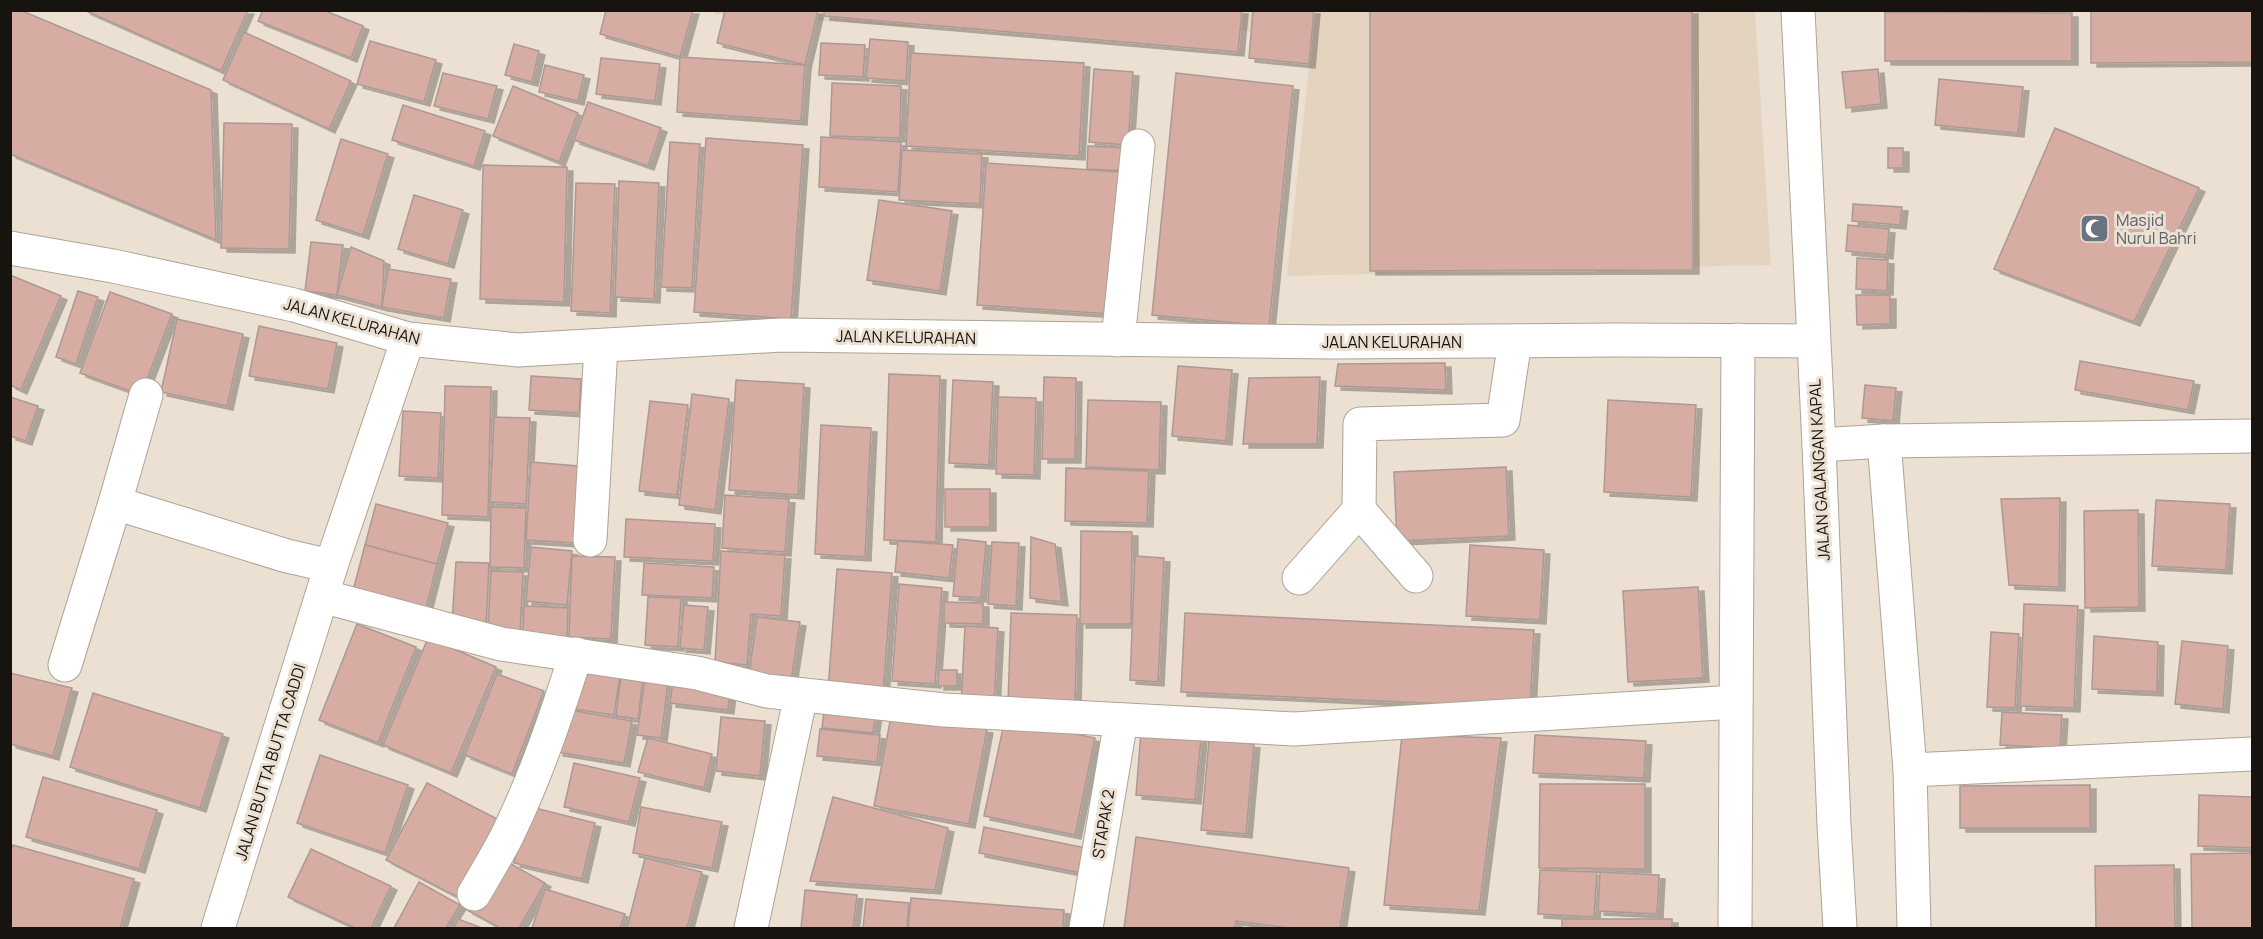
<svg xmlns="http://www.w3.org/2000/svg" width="2263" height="939" viewBox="0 0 2263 939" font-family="Manrope,sans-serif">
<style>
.built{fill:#e4d4bf}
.building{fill:#d6aca3;stroke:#ac9995;stroke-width:1.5;filter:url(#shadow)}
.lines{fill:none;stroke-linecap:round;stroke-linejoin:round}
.minor-casing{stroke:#aea395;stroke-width:35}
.major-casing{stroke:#aea395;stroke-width:35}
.minor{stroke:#fff;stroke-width:33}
.major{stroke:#fff;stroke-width:33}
.labels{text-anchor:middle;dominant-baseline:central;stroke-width:6;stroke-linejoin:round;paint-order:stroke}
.worship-label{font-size:16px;fill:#5b616d;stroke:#ebe0d1;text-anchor:start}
.street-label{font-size:16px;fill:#17130e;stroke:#ebe0d1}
</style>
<defs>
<filter id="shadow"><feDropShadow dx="6" dy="4" stdDeviation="0" flood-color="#0004"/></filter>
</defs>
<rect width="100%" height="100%" fill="#ebe0d1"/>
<g class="built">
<polygon points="715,10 918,11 912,27 714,14"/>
<polygon points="1024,11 1755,11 1771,265 1287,276 1312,37"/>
</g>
<g class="building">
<polygon points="10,10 20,10 211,90 216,240 10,154"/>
<polygon points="84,10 248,10 221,71"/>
<polygon points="263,10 323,10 363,26 351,58 258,21"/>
<polygon points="606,10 693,10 680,57 600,34"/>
<polygon points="725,10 818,10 805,65 717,43"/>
<polygon points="824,10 1242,10 1238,52 824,16"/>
<polygon points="1253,10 1314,10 1309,64 1249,58"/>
<polygon points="1370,10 1692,10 1693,270 1370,271"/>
<polygon points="2091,10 2252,10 2252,62 2091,63"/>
<polygon points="1885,12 2072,13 2072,61 1885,61"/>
<polygon points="244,32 351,81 329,129 223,80"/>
<polygon points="870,39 908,42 906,81 866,78"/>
<polygon points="370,41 436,60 424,102 357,84"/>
<polygon points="821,43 865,45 863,77 819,75"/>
<polygon points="514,44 539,51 532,82 505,75"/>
<polygon points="911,53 1084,63 1079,156 906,146"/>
<polygon points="680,57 805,65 801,121 677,112"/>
<polygon points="601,58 660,64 655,101 596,94"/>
<polygon points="545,65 584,75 578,101 539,92"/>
<polygon points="1094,69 1133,72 1128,145 1089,142"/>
<polygon points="1878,69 1881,104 1846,108 1842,72"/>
<polygon points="443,73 497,86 488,119 434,106"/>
<polygon points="1176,73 1293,86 1269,326 1152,315"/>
<polygon points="1939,79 2023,87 2018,133 1935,125"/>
<polygon points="832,83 901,86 900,138 830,136"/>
<polygon points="513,86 578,113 559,162 493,136"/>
<polygon points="588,102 661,128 648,166 574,140"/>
<polygon points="403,105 485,131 474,166 392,140"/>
<polygon points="224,123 292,124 289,249 221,248"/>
<polygon points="2055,128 2199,188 2134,322 1994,269"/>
<polygon points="821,137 901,142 898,192 819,187"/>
<polygon points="706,138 803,145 791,319 694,312"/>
<polygon points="341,139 388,154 363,235 316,220"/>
<polygon points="670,142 700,144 692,288 661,287"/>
<polygon points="1088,146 1128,148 1127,171 1087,169"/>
<rect x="1888" y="148" width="15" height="20"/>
<polygon points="902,150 982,154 980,204 899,200"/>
<polygon points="986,163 1121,172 1111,314 977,305"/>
<polygon points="483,165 567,167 564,302 480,299"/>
<polygon points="619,181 659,183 654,299 615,297"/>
<polygon points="576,183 615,184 610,313 571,311"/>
<polygon points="414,195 463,210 448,264 398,249"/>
<polygon points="879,200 952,211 940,291 867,280"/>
<polygon points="1853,204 1902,207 1900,225 1852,221"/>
<polygon points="1848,225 1889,229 1887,255 1846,251"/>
<polygon points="311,242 343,245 337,295 305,291"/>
<polygon points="351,247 384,261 382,307 337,295"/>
<polygon points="1857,258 1888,260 1887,291 1856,289"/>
<polygon points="388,269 451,279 444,318 382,307"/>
<polygon points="10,275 61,296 21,390 10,385"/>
<polygon points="78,291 98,297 76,364 56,357"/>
<polygon points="110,292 172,314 141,395 80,373"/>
<polygon points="1856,295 1890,295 1890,324 1857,325"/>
<polygon points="177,319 243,334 227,406 161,392"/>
<polygon points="259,326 337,343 328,389 249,376"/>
<polygon points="2080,361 2194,381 2188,410 2075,390"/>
<polygon points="1445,363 1446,390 1335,386 1338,364"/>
<polygon points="1178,366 1232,370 1226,441 1172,436"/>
<polygon points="889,374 940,376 936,542 884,540"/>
<polygon points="531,376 581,379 579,413 529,410"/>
<polygon points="1044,377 1076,378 1075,459 1042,459"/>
<polygon points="1320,377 1317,444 1243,444 1249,378"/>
<polygon points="736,380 804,384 798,495 729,490"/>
<polygon points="953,380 993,382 989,465 949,463"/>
<polygon points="1865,385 1896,388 1893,421 1862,418"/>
<polygon points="445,386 491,387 488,517 442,515"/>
<polygon points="692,394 729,399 715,510 679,505"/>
<polygon points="10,397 38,406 26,441 10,436"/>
<polygon points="998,397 1036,398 1034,475 996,474"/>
<polygon points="1088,400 1161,402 1159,470 1086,467"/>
<polygon points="1608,400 1696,405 1691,497 1604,492"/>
<polygon points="650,401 688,405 677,495 639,491"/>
<polygon points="403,411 441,413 438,478 399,476"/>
<polygon points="494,417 530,418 526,504 490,502"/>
<polygon points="821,425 871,428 865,557 815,554"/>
<polygon points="531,462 578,466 574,543 526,540"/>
<polygon points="1506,467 1509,536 1397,541 1394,472"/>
<polygon points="1066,468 1149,471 1147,523 1065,521"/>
<rect x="945" y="489" width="45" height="38"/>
<polygon points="725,495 789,499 785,552 722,548"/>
<polygon points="2060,498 2059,587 2009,585 2001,499"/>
<polygon points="2156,500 2230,504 2226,570 2152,566"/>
<polygon points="376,504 448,523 437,564 365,545"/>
<polygon points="491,507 526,508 524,568 490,567"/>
<polygon points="2138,510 2139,607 2085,608 2084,511"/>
<polygon points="626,519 715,524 713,561 624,557"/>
<polygon points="1081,531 1132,532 1131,624 1080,624"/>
<polygon points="1031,537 1055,544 1062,602 1030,598"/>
<polygon points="958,539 986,542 981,598 953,596"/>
<polygon points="898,541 953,545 949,578 895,572"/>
<polygon points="992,542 1019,543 1016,606 988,604"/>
<polygon points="365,545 437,564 423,620 350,602"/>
<polygon points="1470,545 1544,550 1540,620 1466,616"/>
<polygon points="531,547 572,551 567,605 526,601"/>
<polygon points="721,551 785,555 781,616 751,614 747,665 715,662"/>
<polygon points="572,556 615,557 611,639 569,637"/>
<polygon points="1135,556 1164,558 1158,682 1130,680"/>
<polygon points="456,562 489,563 486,625 452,622"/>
<polygon points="644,563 714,567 712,598 642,595"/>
<polygon points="837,569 892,573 883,694 828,690"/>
<polygon points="491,571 523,572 520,633 488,631"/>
<polygon points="899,584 942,588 935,684 892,681"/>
<polygon points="1698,587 1703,678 1628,682 1623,591"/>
<polygon points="648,597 681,598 678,647 645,645"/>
<polygon points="944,602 983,603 983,624 944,623"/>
<polygon points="2024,604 2078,606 2074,708 2020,706"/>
<polygon points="684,605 708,607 704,650 680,648"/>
<polygon points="524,606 568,608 567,637 523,636"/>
<polygon points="1011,613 1077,615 1075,705 1008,703"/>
<polygon points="1185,613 1534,630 1530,708 1181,692"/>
<polygon points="757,617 800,622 791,681 749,675"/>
<polygon points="357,624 416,647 378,743 319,720"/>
<polygon points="965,626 998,628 994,706 961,705"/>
<polygon points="1991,632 2019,634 2015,708 1987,707"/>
<polygon points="2094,636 2158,642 2157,692 2092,689"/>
<polygon points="428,638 496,667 451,773 383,745"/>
<polygon points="2182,641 2228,646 2223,709 2175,704"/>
<polygon points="572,669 620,675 614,715 566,708"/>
<polygon points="939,670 957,670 957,686 938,686"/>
<polygon points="10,673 72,688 53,756 10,744"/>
<polygon points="497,674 544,691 512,774 465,755"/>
<polygon points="674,675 731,682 728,710 670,703"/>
<polygon points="621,676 643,678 638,719 616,716"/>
<polygon points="645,679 668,683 661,738 637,735"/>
<polygon points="93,693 223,734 200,808 70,767"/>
<polygon points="825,701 877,706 873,733 822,728"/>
<polygon points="564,709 632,721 624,763 557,752"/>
<polygon points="892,711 987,729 969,824 874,806"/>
<polygon points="2002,712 2062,715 2060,748 2000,745"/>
<polygon points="721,717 765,721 760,776 716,771"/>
<polygon points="1005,719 1095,738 1075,835 984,816"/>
<polygon points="820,729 880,735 877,762 817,756"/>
<polygon points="1141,732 1201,738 1195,800 1136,795"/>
<polygon points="1402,735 1501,738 1479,911 1384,905"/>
<polygon points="1535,735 1646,741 1644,778 1533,773"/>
<polygon points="648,738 712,754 704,788 638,772"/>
<polygon points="1209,740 1254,744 1246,834 1201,830"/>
<polygon points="320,755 408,785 385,853 297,823"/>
<polygon points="574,763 640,778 629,822 564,807"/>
<polygon points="43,777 157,810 139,869 26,837"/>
<polygon points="427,783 509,825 469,903 386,860"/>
<polygon points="1540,784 1645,784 1645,869 1539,868"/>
<polygon points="2090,785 2090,828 1960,828 1960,786"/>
<polygon points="2199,795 2252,797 2252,848 2198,846"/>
<polygon points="833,797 948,828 935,890 810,881"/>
<polygon points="527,806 595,823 582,879 514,863"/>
<polygon points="641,807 722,822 712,868 633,853"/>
<polygon points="984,827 1086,848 1081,873 979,853"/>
<polygon points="1136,837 1349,868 1340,928 1289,928 1236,921 1235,928 1124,928"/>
<polygon points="13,845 134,879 120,928 10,928 10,853"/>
<polygon points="311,849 391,886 371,928 355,928 288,897"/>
<polygon points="2252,853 2252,928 2192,928 2191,854"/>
<polygon points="497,856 545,883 519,928 500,928 467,910"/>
<polygon points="645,858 702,872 687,928 627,928"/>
<polygon points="2174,865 2175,928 2096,928 2095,866"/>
<polygon points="1540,870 1597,872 1594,917 1538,914"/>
<polygon points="1600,872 1659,875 1657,914 1598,911"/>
<polygon points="419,882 460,905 446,928 394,928"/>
<polygon points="545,889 625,914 620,928 532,928"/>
<polygon points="805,890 857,895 853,928 801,928"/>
<polygon points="911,898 1064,910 1063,928 908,928"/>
<polygon points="866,899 909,903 907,928 863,928"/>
<polygon points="458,919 482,928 454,928"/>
<rect x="1562" y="919" width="110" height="9"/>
</g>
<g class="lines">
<defs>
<g id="minor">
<polyline points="10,248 113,266 294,305 408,339 518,350 782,335 1332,342 1615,340 1813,341"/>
<polyline points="1118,340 1138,146"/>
<polyline points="1884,441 1910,770 1914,928"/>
<polyline points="1819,445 1884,441 2252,436"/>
<polyline points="115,503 146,395"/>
<polyline points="1359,510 1416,576"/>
<polyline points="590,540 601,346"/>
<polyline points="1299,578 1359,510 1360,424 1503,420 1515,341"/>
<polyline points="322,596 501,644 697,673 767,691 944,710 1294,729 1736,702"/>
<polyline points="65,665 115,503 287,556 331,566"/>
<polyline points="1910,770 2252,754"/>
<path d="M474,894C485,875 496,857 506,838C535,779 556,717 576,654"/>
<polyline points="218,928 331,566 408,339"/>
<polyline points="751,928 801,695"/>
<polyline points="1086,928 1121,720"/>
<polyline points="1735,928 1738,340"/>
</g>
<polyline id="major" points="1798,10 1819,445 1834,825 1840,928"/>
</defs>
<use href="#minor" class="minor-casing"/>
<use href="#major" class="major-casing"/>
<use href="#minor" class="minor"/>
<use href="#major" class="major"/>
</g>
<defs>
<symbol id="mosque-square" viewBox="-11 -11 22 22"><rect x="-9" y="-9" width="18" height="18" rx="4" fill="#6b7280" stroke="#ebe0d1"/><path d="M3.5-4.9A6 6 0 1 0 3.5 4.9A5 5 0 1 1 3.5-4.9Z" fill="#fff"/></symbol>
</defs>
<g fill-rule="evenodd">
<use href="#mosque-square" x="2078" y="212" width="33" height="33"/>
</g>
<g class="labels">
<g class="worship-label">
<text x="2116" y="220">Masjid<tspan x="2116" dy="18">Nurul Bahri</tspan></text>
</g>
<g class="street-label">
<text transform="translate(352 321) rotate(15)">JALAN KELURAHAN</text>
<text transform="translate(906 337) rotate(1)">JALAN KELURAHAN</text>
<text x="1392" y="342">JALAN KELURAHAN</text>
<text transform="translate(1819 470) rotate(-93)">JALAN GALANGAN KAPAL</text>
<text transform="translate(270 762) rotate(-73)">JALAN BUTTA BUTTA CADDI</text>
<text transform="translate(1103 824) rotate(-81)">STAPAK 2</text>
</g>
</g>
<rect width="2263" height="939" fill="none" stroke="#17130e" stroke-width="24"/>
</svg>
